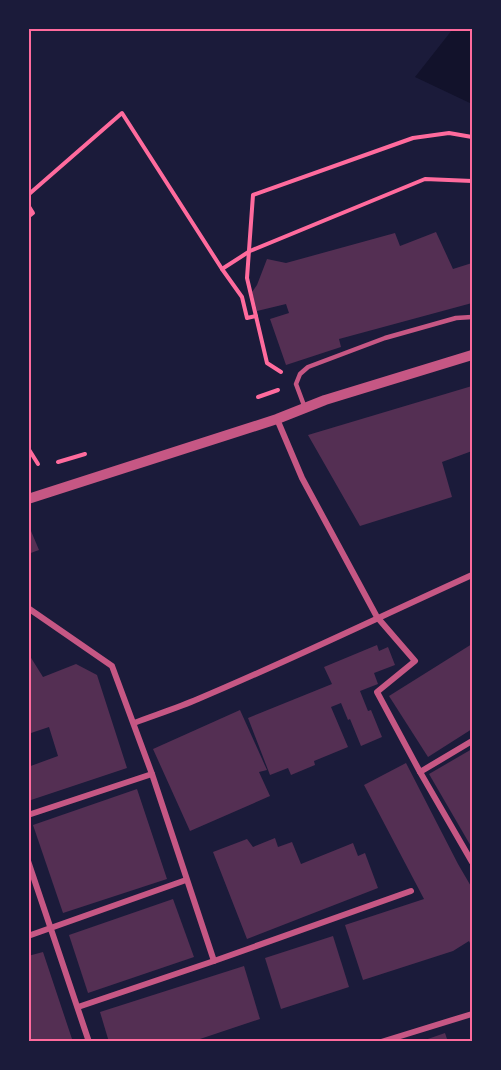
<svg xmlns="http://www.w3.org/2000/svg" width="501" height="1070" viewBox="0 0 501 1070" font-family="'Roboto Condensed',sans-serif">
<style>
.water{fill:#12122b}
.building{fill:#542f53}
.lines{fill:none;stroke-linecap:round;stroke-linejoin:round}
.path{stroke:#ff6b9d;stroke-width:4}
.service{stroke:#c65784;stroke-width:4.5}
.minor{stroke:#c65784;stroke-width:6}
.tertiary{stroke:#c65784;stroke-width:10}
.neatline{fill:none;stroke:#ff6b9d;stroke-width:2}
</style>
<rect width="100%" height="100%" fill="#1b1b3a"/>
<polygon class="water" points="452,29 472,29 472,104 415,77 452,30"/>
<g class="building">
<polygon points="436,232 453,269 472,263 472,303 339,339 341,347 286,365 270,319 289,313 286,304 257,311 252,292 257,285 267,259 286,263 395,233 400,246"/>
<polygon points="472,386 472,451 442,462 452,497 360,526 308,435"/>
<polygon points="31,531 39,550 28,554 28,532"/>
<polygon points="472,644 472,729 428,757 389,696"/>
<polygon points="377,645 379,651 388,647 395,665 374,673 378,684 360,691 368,711 371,710 382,737 361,746 350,719 348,720 341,703 331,707 348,747 314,761 315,765 291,775 288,768 270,775 248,718 332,684 324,667"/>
<polygon points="28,653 43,677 76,664 97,675 127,768 28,801 28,767 58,756 49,727 28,734"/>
<polygon points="240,710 267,770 259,772 270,796 190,831 153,749"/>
<polygon points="472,749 472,848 429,774"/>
<polygon points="406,763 458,864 472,888 472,947 469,941 453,951 363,980 345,925 424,899 364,785"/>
<polygon points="137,789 167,879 63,913 33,825"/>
<polygon points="275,838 278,847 292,842 301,864 353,843 358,856 365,853 378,888 247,939 213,852 247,839 253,847"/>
<polygon points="173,899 194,957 88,993 69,935"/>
<polygon points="333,936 349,987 281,1009 265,958"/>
<polygon points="43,952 73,1042 28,1042 28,956"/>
<polygon points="244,966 260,1019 191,1042 109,1042 100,1012"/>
<polygon points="445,1033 448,1042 422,1042 422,1041"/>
</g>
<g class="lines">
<g class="path">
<polyline points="28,195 122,113 222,269 242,297 247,318 256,316"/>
<polyline points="28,205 33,213 28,217"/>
<polyline points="222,269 250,251 425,179 472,181"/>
<polyline points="281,372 267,363 247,278 253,195 413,138 449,133 472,137"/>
<polyline points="258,397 278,390"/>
<polyline points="28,448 38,464"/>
<polyline points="58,462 85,454"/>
</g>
<polyline class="service" points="305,408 296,384 300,374 308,367 385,338 456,318 472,317"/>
<g class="minor">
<polyline points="277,419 302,478 377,617 415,661 377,692 420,772 472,862"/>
<polyline points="28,608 112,666 152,774 214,961"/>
<path d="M134,723C155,715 177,708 198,699C291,660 381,616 472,575"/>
<polyline points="420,772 472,741"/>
<polyline points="28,815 152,774"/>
<polyline points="28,861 89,1042"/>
<polyline points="28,936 186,880"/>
<polyline points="78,1007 214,961 411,891"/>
<polyline points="381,1042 472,1014"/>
</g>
<polyline class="tertiary" points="28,499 277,419 325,400 472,355"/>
</g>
<rect width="501" height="1070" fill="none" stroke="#1b1b3a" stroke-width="60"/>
<rect x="30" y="30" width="441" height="1010" class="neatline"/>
</svg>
